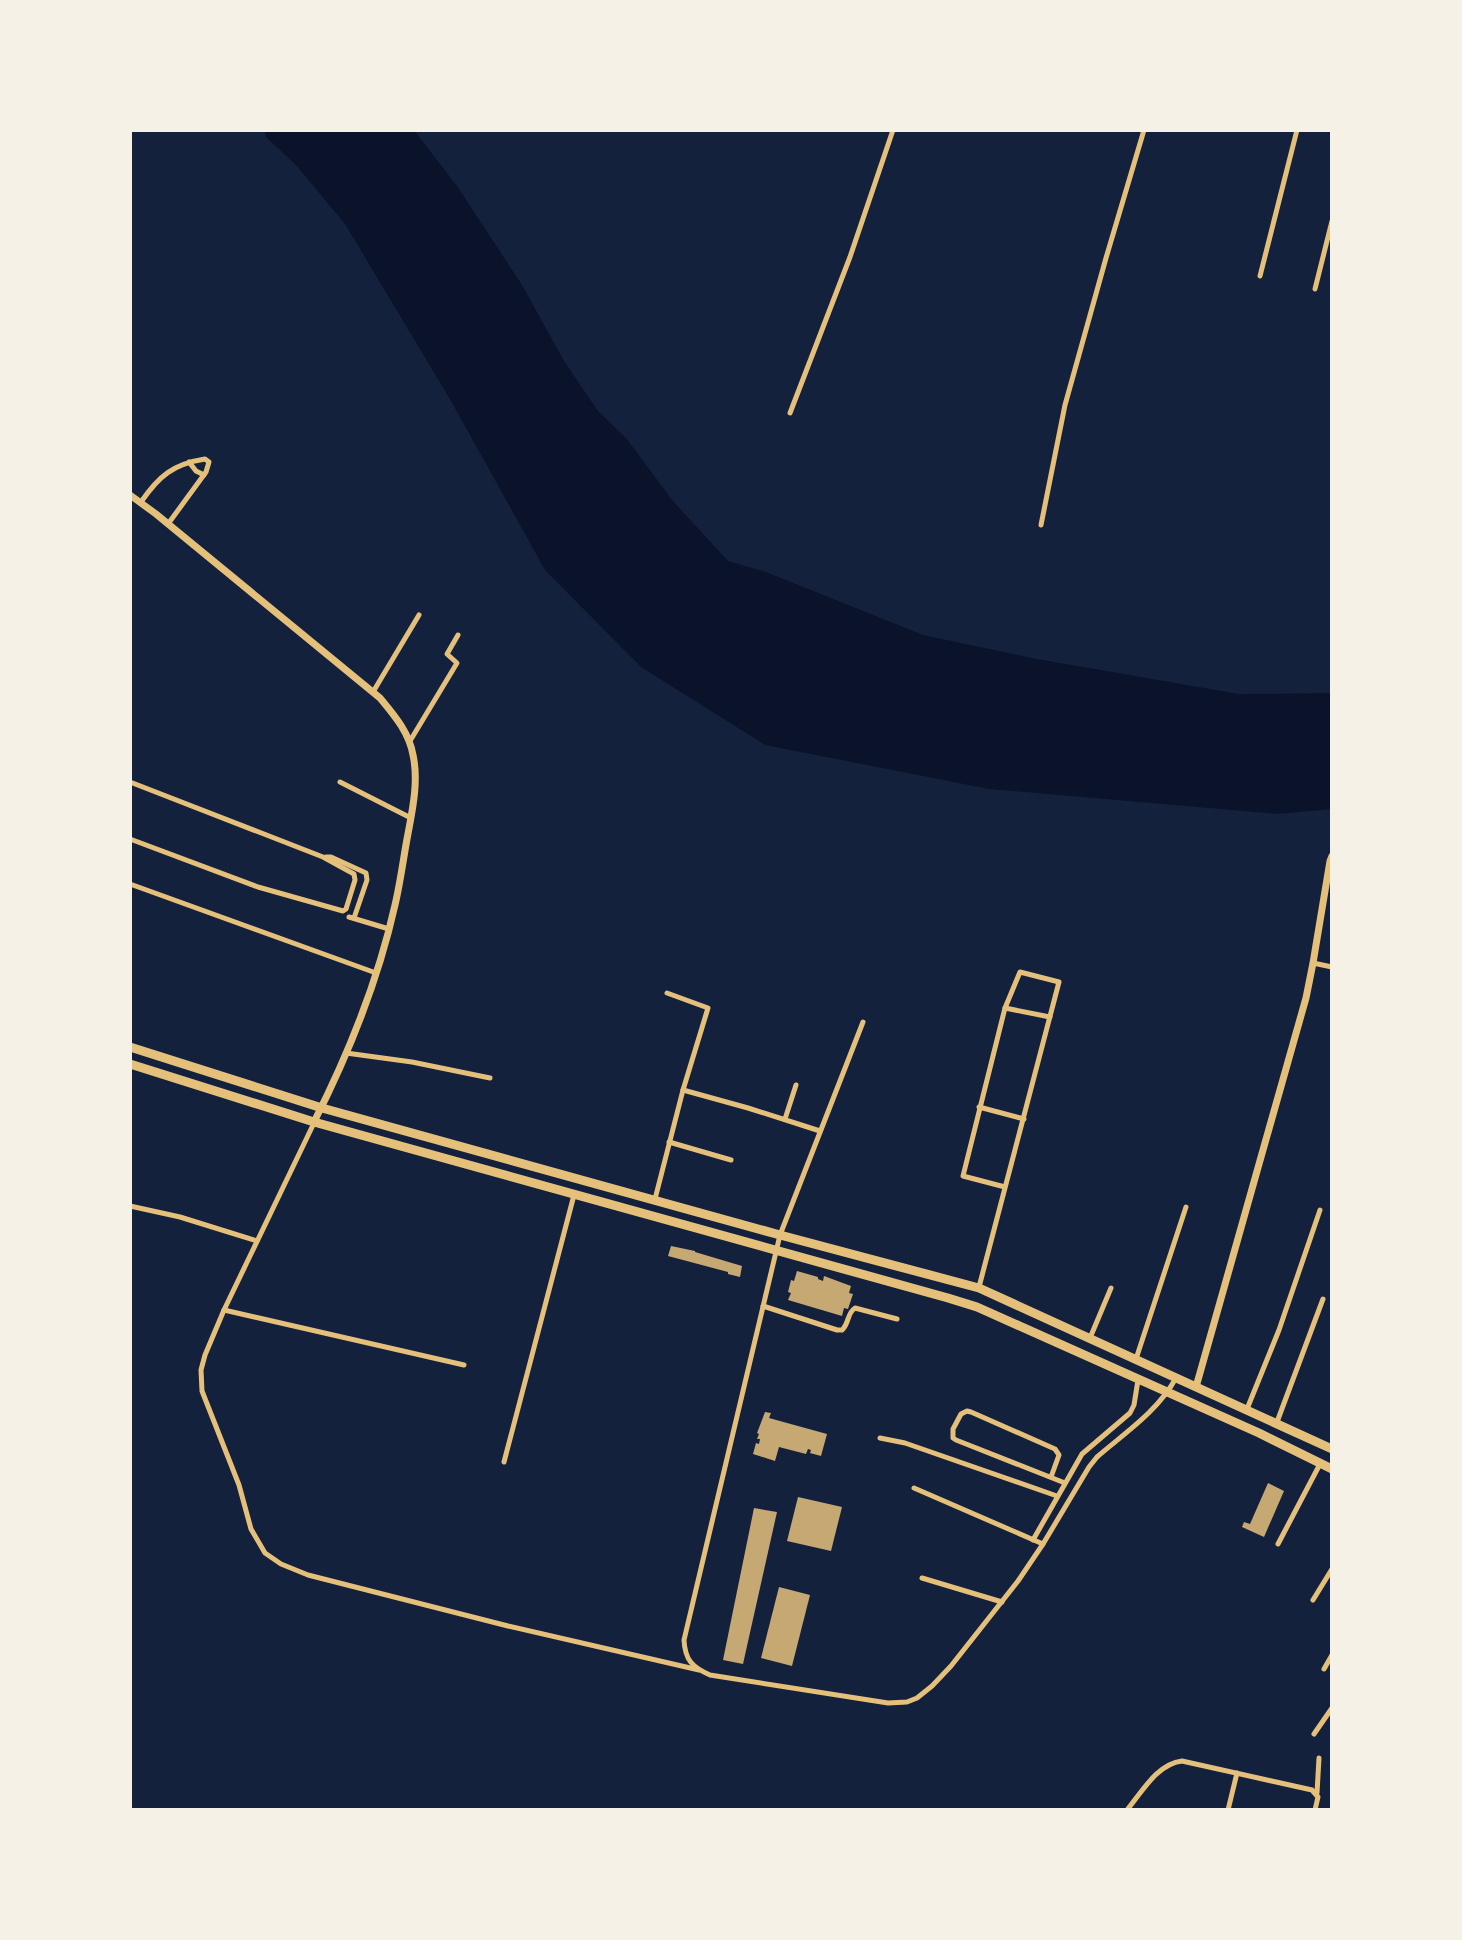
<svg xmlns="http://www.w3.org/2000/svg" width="1462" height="1940" viewBox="0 0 1462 1940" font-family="Ubuntu,sans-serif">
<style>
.water{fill:#0b132b}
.building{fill:#c6a872}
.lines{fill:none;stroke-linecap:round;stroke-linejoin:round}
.minor{stroke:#e5c07b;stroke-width:5}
.tertiary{stroke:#e5c07b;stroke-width:7}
.primary{stroke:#e5c07b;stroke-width:9}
</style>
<rect width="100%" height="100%" fill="#14213d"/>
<polygon class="water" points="265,130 414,130 457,186 522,285 564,361 598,411 627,439 672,500 728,561 766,572 923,635 1037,659 1239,694 1332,693 1332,809 1278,814 989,789 765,745 641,667 545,570 451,401 345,224 296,165 266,137"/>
<g class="building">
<polygon points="671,1246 695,1251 695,1252 742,1266 740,1277 728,1274 728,1272 668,1256"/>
<polygon points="797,1271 818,1277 818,1279 823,1281 824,1276 851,1286 849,1293 853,1294 848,1309 844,1308 842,1316 788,1300 791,1293 788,1292 791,1280 794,1281"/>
<polygon points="765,1412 771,1413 769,1418 827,1434 821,1456 810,1453 811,1450 808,1449 806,1454 779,1447 775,1461 753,1454 756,1443 759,1444 760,1439 757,1439 759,1434 757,1433"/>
<polygon points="1268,1483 1284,1491 1264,1537 1242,1527 1244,1522 1250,1524"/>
<polygon points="798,1497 842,1507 831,1551 787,1541"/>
<polygon points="754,1508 777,1512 743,1664 723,1660"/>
<polygon points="779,1587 810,1595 792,1666 761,1658"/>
</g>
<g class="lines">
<g class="minor">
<polyline points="1260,276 1297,130"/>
<polyline points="1315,289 1332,221"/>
<polyline points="790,413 850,257 893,130"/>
<polyline points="189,462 196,471 204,475"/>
<path d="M141,502C159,476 173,464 205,459L209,462L206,472L168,524"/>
<polyline points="1041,525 1065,405 1106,258 1144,130"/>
<polyline points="373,692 419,615"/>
<polyline points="410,741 457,663 447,654 458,635"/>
<polyline points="130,782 323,857 354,874 355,880 346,909 343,911 258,887 130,839"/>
<polyline points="340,782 411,818"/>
<polyline points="326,857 331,857 366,873 367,880 354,918"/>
<polyline points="130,884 376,973"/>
<polyline points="349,917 389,929"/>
<polyline points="1313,963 1332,967"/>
<polyline points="1005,1008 1050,1017"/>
<path d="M863,1022L780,1235L684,1640C685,1660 692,1667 710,1675L888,1703L907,1702L917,1698L932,1686L951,1666L1018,1581L1043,1544L1089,1467L1097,1457C1126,1432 1157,1412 1176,1378"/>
<polyline points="346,1053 412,1062 490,1078"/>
<polyline points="683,1090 748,1108 820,1131"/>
<polyline points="979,1107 1024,1119"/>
<polyline points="785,1119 796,1085"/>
<polyline points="314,1123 224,1310 205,1355 201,1370 202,1391 239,1485 251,1529 265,1553 281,1564 308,1575 508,1626 699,1670"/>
<polyline points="669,1142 731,1160"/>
<polyline points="655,1199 683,1090 708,1008 667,993"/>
<polyline points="130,1206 180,1217 257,1241"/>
<polyline points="979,1287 1059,982 1020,972 1005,1008 963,1176 1005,1187"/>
<path d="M763,1306L837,1330H842C849,1324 847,1313 855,1308L897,1319"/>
<polyline points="224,1310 464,1365"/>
<polyline points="1090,1338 1111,1288"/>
<polyline points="1136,1359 1186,1207"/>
<polyline points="1247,1409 1279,1330 1320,1210"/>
<polyline points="1277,1422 1323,1299"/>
<polyline points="880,1438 905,1443 1057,1496"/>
<polyline points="504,1462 574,1195"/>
<polyline points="1051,1477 1059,1455 1055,1449 971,1412 967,1411 961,1414 953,1429 953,1438 956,1440 1065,1483"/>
<polyline points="914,1488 1043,1544"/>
<polyline points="1033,1540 1082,1454 1130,1413 1134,1405 1138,1380"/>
<polyline points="1278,1544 1320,1464"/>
<polyline points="922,1578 1002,1602"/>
<polyline points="1313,1600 1332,1569"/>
<polyline points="1324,1669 1332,1655"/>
<polyline points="1314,1734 1332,1708"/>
<polyline points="1317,1793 1319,1758"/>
<path d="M1127,1810C1142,1792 1157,1764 1182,1761L1312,1790L1318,1797L1315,1810"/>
<polyline points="1228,1810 1237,1773"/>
</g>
<g class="tertiary">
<path d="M130,495L156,514L380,698C394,715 409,732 413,755C419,782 412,812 407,839C403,861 400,884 395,905C378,981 349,1053 314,1122"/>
<polyline points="1196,1387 1306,998 1313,963 1330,861 1332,856"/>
</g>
<g class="primary">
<polyline points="130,1047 322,1108 780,1235 979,1288 1332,1449"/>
<polyline points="130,1064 314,1122 948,1298 977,1307 1259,1433 1332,1469"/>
</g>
</g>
<rect width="1462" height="1940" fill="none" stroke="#f6f1e7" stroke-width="264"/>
</svg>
